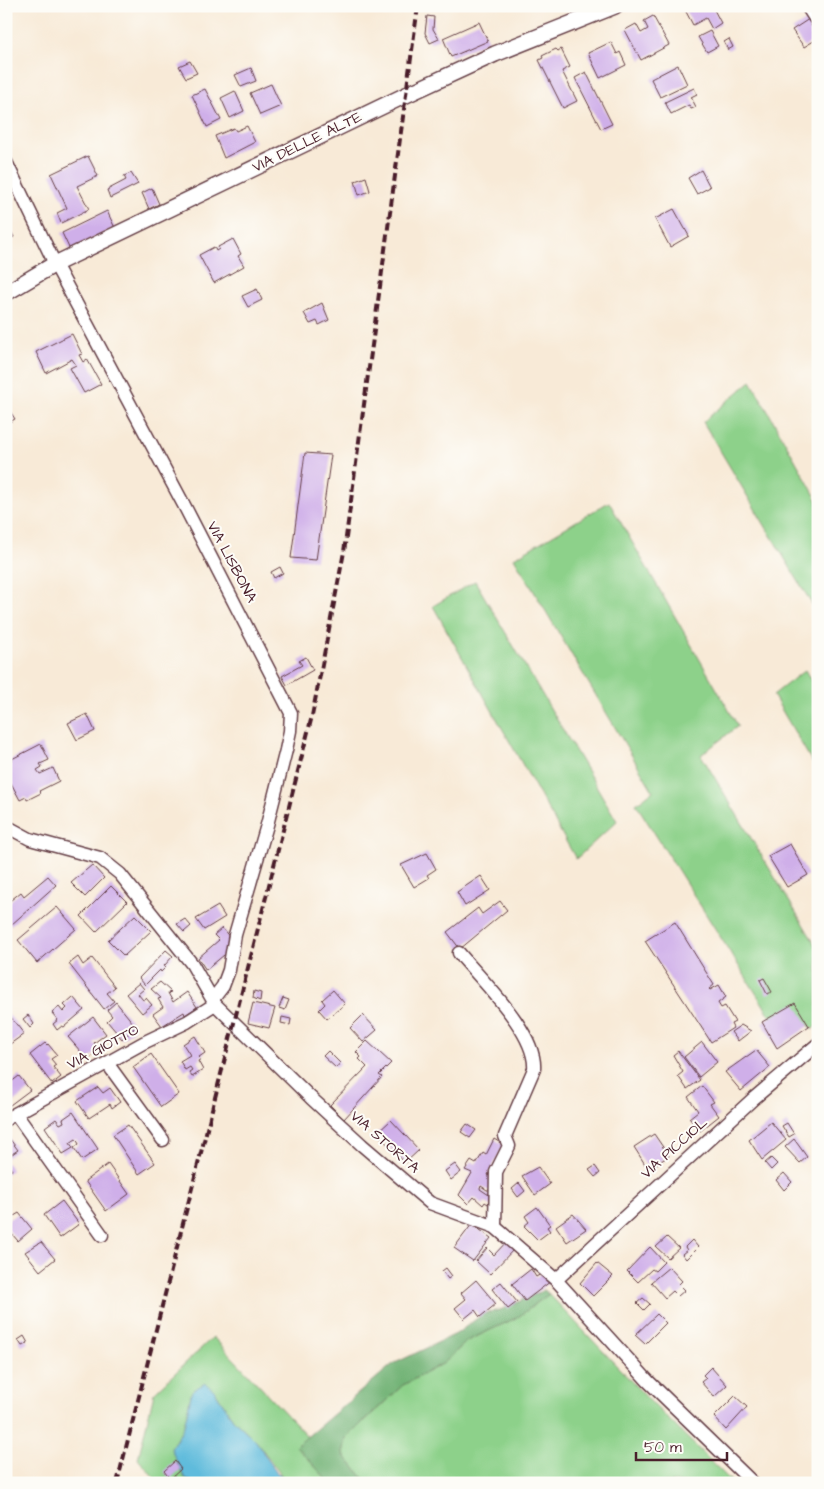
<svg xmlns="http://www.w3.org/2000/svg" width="824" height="1489" viewBox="0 0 824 1489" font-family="'Architects Daughter',sans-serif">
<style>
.green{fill:#8dd18a;stroke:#6c785a}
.forest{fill:#72b376;stroke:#5e6950}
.water{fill:#5ebbdc;stroke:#546d84}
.building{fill:#cfafe9}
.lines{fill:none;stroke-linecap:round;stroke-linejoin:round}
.minor-casing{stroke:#643d45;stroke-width:15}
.tertiary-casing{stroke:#643d45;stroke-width:18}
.minor{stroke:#fff;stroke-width:12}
.tertiary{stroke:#fff;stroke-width:15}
.rail{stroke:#4a1f2b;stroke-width:4;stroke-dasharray:8 4;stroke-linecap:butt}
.labels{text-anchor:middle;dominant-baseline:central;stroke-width:4;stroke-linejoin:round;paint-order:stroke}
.street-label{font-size:15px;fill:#4a1f2b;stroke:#fdfcf7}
</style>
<rect width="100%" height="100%" fill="#fdfcf7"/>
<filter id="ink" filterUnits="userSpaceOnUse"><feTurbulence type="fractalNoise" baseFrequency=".02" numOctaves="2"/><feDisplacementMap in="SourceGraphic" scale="10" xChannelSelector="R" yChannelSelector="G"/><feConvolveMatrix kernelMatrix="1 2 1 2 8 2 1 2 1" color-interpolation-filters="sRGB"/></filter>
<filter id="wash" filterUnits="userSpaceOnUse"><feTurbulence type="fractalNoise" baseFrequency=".0096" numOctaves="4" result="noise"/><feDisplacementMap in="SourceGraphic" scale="20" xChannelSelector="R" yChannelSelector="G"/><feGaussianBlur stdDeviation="1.12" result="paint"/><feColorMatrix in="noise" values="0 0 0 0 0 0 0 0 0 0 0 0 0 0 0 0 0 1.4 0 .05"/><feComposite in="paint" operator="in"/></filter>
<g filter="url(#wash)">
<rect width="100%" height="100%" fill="#f8ead7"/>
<g class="green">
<polygon points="751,381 818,501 818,614 703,422"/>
<polygon points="609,502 738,726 701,755 818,949 818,1025 813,1029 791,1009 773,1020 636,804 653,791 514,558"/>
<polygon points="475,581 617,821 576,859 433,606"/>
<polygon points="805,670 818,692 818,772 773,695"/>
<polygon points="549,1294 650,1401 733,1483 371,1483 364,1479 343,1454 346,1438 403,1385 444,1363 467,1341 518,1317"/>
<polygon points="213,1337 308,1437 297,1446 330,1483 290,1483 284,1479 256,1441 233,1419 214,1390 192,1391 184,1426 171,1448 184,1477 193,1483 159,1483 138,1459 154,1393"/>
</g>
<polygon class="forest" points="544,1290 549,1294 518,1317 467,1341 444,1363 403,1385 346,1438 343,1454 364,1479 371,1483 330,1483 296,1446 393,1364 456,1334 483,1314 503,1309"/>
<polygon class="water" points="205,1383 214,1390 233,1419 256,1441 276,1472 290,1483 193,1483 184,1477 171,1449 184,1426 192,1391"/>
<g id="blocks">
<g class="building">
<polygon points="688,6 712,6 721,23 712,29 706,18 693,25 684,8"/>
<polygon points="427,16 434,17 433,29 439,39 430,43 425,33"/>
<polygon points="653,16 669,45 641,60 625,30 636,24 641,33 648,29 644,21"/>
<polygon points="812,17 818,29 813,32 817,39 804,47 792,30"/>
<polygon points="479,22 488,41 451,57 443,38"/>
<polygon points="710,31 718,46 707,52 698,37"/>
<polygon points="729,39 733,47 728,50 724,42"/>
<polygon points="611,42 617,54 620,52 626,65 600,78 588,53"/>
<polygon points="556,49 558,51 561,49 570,67 562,71 577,101 563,108 539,60 543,58 542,56"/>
<polygon points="190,61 197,73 186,78 179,66"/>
<polygon points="678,65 687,84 660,97 651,79"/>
<polygon points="251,68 256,81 241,87 235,75"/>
<polygon points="586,72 612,124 601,129 575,78"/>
<polygon points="271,84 281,106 260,115 250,93"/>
<polygon points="694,88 697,94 691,97 696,107 691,109 689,105 671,114 665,102"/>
<polygon points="205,89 221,120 207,127 192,95"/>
<polygon points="235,91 244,111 230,118 221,98"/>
<polygon points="247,126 255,142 224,158 215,136 234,128 236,131"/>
<polygon points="88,156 98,176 77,186 89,209 61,223 57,213 67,208 51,174"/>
<polygon points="701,170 710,187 697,194 688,178"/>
<polygon points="131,173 138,184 110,198 107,190 126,180 124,176"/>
<polygon points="366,177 370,191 359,195 355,181"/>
<polygon points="152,188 159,204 149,209 142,193"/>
<polygon points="674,209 689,236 670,247 655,219"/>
<polygon points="107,211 115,228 70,250 62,233"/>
<polygon points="6,222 14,237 6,241"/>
<polygon points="233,239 241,254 238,256 244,266 214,283 199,255 214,247 216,251 219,249 218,247"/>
<polygon points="257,289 262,300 248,307 242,296"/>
<polygon points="322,303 329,320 319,325 317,321 310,324 304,313"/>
<polygon points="72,334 82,354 79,355 83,362 87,359 101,384 84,393 70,368 76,365 72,359 46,373 36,352"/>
<polygon points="6,405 15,419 6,424"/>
<polygon points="305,453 331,455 316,560 291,558"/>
<polygon points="280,567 283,573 274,578 271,572"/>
<polygon points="306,657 313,670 287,685 282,676 302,665 299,661"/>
<polygon points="87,714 95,731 77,740 68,723"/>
<polygon points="41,744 49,760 40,764 42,767 37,770 40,774 53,768 59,781 39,791 41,793 27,800 26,797 20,800 11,783 6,785 6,762"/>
<polygon points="790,844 808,875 787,887 768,856"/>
<polygon points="427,853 436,869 427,875 429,878 414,887 401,865"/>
<polygon points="92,865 104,878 85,897 71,883"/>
<polygon points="48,876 56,885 11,925 6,919 6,904 21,892 24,896"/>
<polygon points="481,876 490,890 465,906 457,892"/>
<polygon points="111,886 127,902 96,932 81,916"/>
<polygon points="500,901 507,910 460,949 447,932 478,908 482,914"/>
<polygon points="218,906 225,917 204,930 196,919"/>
<polygon points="57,907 76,929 37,963 18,940"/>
<polygon points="135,915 151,931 124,956 108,940"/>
<polygon points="185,919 191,926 184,932 177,924"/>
<polygon points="675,922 714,985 709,989 710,990 719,985 726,997 718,1003 721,1008 725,1006 735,1022 731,1024 733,1028 711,1042 645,941"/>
<polygon points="222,928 236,945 206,970 198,958 219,940 214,935"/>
<polygon points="166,950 173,956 164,966 166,967 161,972 160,970 145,985 139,978"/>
<polygon points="78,957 83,965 92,958 115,987 107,993 114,1001 104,1009 69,964"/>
<polygon points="764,978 772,992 767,994 760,980"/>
<polygon points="160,982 171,992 168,993 173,1002 187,992 197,1007 185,1015 184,1012 162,1026 153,1014 163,1007 158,999 161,998 151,989"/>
<polygon points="139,983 144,989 138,994 143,1000 146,998 152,1005 142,1013 126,994"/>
<polygon points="333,990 345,1004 327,1019 319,1010 325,1004 322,1000"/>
<polygon points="254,991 261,993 260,1001 253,998"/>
<polygon points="73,997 84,1010 64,1027 62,1026 57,1030 53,1024 58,1020 52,1013 59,1007 63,1012 67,1008 64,1005"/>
<polygon points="283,998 289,1000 285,1010 279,1008"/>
<polygon points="116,1002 133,1023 131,1025 134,1029 122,1039 107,1021 112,1016 107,1010"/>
<polygon points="253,1003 275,1008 269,1028 248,1023"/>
<polygon points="795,1003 809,1026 777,1048 762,1022"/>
<polygon points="6,1011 24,1034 6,1047"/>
<polygon points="28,1015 34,1024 30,1028 23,1019"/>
<polygon points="363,1015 377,1030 363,1042 350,1028"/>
<polygon points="93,1017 106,1034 94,1043 100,1050 88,1060 68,1037"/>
<polygon points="282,1017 291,1019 290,1025 281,1023"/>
<polygon points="741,1025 751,1031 738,1041 731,1032"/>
<polygon points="195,1036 205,1053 199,1057 201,1059 198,1061 203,1070 192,1077 189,1072 192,1070 190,1067 185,1070 180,1061 190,1055 183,1044"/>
<polygon points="367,1041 391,1063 379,1075 382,1077 344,1119 330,1105 367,1067 359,1059 361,1057 356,1052"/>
<polygon points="702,1042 717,1062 699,1077 684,1057"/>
<polygon points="45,1043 47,1045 48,1044 57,1055 51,1059 56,1065 53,1067 61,1077 52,1084 30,1055"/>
<polygon points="756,1050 770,1067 741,1091 725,1072"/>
<polygon points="328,1051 340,1063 336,1068 323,1056"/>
<polygon points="678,1051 700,1080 687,1089 678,1076 683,1072 673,1055"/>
<polygon points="151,1054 179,1094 161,1107 133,1067"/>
<polygon points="6,1064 13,1072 6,1077"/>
<polygon points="19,1076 30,1090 6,1108 6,1086"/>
<polygon points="702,1086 714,1102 710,1104 719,1116 700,1131 689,1118 698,1111 688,1097"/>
<polygon points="98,1087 103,1093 110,1088 120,1102 112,1108 110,1104 89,1118 77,1101"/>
<polygon points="73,1112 98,1149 82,1160 74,1148 79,1144 76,1139 70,1143 73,1148 63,1154 45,1127 56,1119 60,1124 64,1122 63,1119"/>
<polygon points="391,1120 419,1150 405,1163 377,1133"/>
<polygon points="771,1122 786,1140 762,1160 749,1140"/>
<polygon points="787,1123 794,1134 789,1137 782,1126"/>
<polygon points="467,1124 476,1130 470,1138 461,1132"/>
<polygon points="128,1125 155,1163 139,1174 113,1135"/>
<polygon points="6,1134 18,1150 6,1158"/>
<polygon points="654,1134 669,1156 648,1169 634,1147"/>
<polygon points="494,1139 504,1145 488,1175 494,1178 495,1190 487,1190 481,1186 480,1189 495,1199 491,1206 485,1202 483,1205 474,1197 468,1204 459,1195 472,1173 465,1170 471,1161 476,1164 483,1153 486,1155"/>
<polygon points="794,1139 807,1157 800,1163 785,1147"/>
<polygon points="771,1158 777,1164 771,1170 765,1163"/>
<polygon points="6,1162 12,1170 6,1174"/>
<polygon points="108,1164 129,1194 106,1211 85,1181"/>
<polygon points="455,1164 461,1172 451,1180 445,1171"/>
<polygon points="595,1166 600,1173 595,1177 589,1170"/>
<polygon points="538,1167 550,1184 535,1195 522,1176"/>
<polygon points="784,1173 792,1182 784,1190 776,1180"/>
<polygon points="519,1183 525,1191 518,1197 512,1189"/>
<polygon points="62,1201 79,1224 60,1238 44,1215"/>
<polygon points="537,1207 550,1225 547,1227 550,1231 538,1240 524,1226 529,1222 525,1216"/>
<polygon points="19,1213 32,1229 18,1241 6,1227 6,1221"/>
<polygon points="573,1214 586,1229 567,1242 556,1226"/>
<polygon points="472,1224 491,1238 473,1261 454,1248"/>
<polygon points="667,1237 679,1248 668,1258 656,1247"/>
<polygon points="509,1239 516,1247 490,1274 476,1261 487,1248 494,1255"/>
<polygon points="692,1240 698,1247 686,1259 682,1254 687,1250 685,1247"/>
<polygon points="41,1242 55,1259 40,1271 25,1252"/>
<polygon points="650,1247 664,1262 655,1271 652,1269 638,1282 627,1271"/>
<polygon points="597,1263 613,1276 593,1296 580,1283"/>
<polygon points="669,1267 682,1281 679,1284 685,1290 678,1296 673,1291 665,1298 651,1282"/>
<polygon points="446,1268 452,1276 448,1279 442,1271"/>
<polygon points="531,1269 536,1277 544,1272 551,1281 525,1301 512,1284"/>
<polygon points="476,1280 496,1304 480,1317 475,1310 464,1319 455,1308 466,1299 461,1293"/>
<polygon points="501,1282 517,1302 508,1309 492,1289"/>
<polygon points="643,1298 650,1304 644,1310 637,1303"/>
<polygon points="657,1314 666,1323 645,1344 635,1335"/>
<polygon points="24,1336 28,1343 22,1346 18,1340"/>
<polygon points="711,1367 727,1385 714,1397 701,1382 706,1378 703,1375"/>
<polygon points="735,1396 747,1407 726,1430 714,1417"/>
<polygon points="175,1461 181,1469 170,1479 164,1471"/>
</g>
</g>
</g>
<g filter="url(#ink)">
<use href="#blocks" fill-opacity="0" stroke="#643d45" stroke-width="1"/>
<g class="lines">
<defs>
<g id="minor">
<polyline points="807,6 818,23"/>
<polyline points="6,162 55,264 185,507 291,713 290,731 286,750 267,825 235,935 229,970 223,986 213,999"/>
<polyline points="6,826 30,839 100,858 120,874 192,964 215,1004 311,1098 362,1145 430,1203 495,1227 556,1280 648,1381 753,1483"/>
<path d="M459,953C482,981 537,1033 534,1069L505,1136L509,1146L496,1172L495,1227"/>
<polyline points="107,1063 163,1140"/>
<polyline points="16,1114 102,1235"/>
<polyline points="6,1119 143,1043 187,1022 215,1004"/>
<polyline points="556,1280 753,1099 818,1044"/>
</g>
<polyline id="tertiary" points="6,293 55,264 406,95 495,54 615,6"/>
</defs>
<use href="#minor" class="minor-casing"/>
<use href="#tertiary" class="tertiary-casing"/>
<use href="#minor" class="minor"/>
<use href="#tertiary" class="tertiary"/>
<polyline class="rail" points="117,1483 312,716 344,552 418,6"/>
</g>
</g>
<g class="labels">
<g class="street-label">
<text transform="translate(307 142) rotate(-26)">VIA DELLE ALTE</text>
<text transform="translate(232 562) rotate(62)">VIA LISBONA</text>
<text transform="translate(103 1047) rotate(-28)">VIA GIOTTO</text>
<text transform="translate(385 1142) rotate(41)">VIA STORTA</text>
<text transform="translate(674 1148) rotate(-42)">VIA PICCIOL</text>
</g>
</g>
<rect width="824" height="1489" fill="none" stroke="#fdfcf7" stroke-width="25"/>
<path d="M636 1452v8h91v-8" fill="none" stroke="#4a1f2b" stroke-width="2.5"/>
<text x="644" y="1452" font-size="15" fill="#4a1f2b" stroke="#fdfcf7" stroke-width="4" paint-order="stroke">50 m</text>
</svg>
